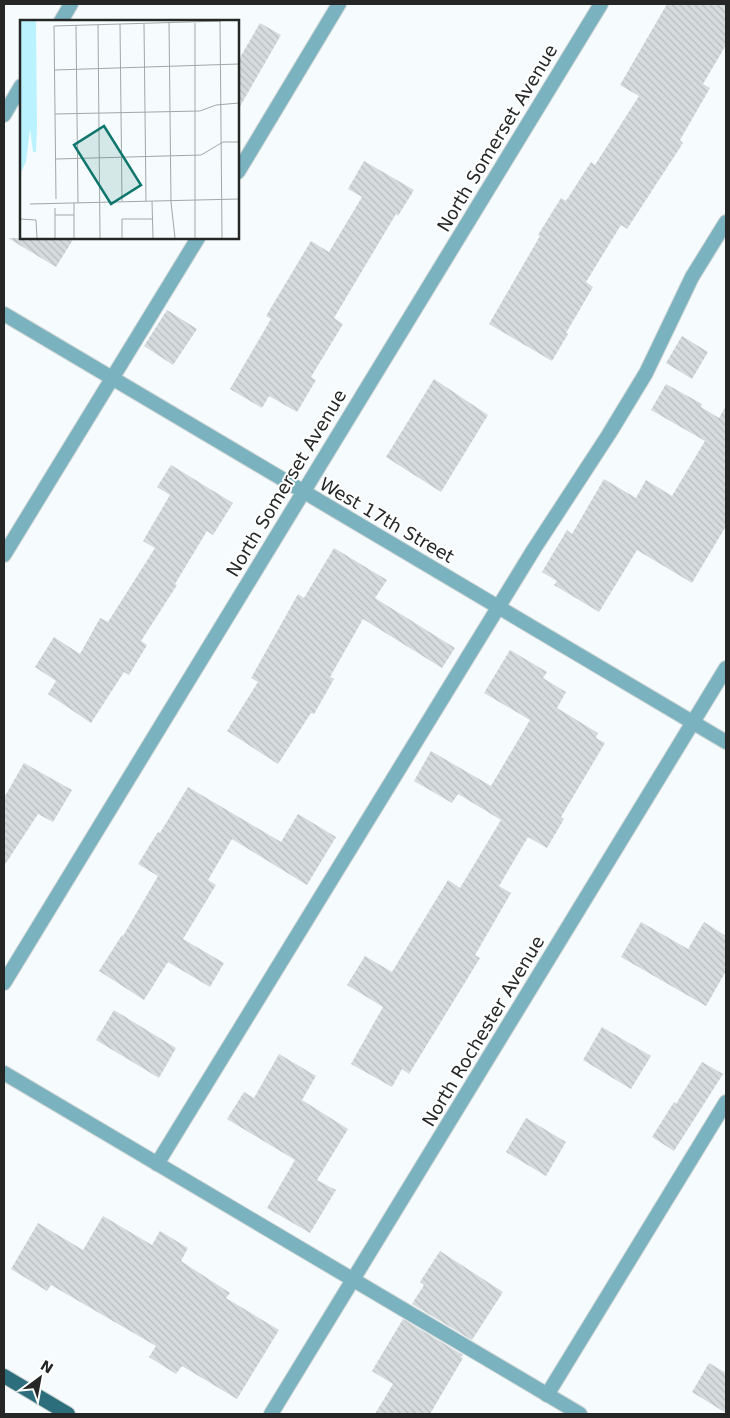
<svg xmlns="http://www.w3.org/2000/svg" width="730" height="1418" viewBox="0 0 730 1418" font-family="'DejaVu Sans',sans-serif">
<style>
.building{fill:url(#building-back-hatch)}
.lines{fill:none;stroke-linecap:round;stroke-linejoin:round}
.service-casing{stroke:#d0d6d6;stroke-width:16}
.minor-casing{stroke:#d0d6d6;stroke-width:16}
.primary-casing{stroke:#d0d6d6;stroke-width:16}
.service{stroke:#7bb2bf;stroke-width:14}
.minor{stroke:#7bb2bf;stroke-width:14}
.primary{stroke:#2c6e7b;stroke-width:14}
.labels{text-anchor:middle;dominant-baseline:central;stroke-width:4;stroke-linejoin:round;paint-order:stroke}
.street-label{font-size:18px;fill:#252727;stroke:#fff}
.inset-road{fill:none;stroke:#a2a7a7;stroke-width:1}
.view{fill:#0f766e;fill-opacity:0.15;stroke:#0f766e;stroke-width:2.5}
.inset-edge{fill:none;stroke:#252727;stroke-width:2.5}
</style>
<defs>
<pattern id="building-back-hatch" width="6" height="6" patternUnits="userSpaceOnUse" patternTransform="scale(1.25)"><rect width="6" height="6" fill="#d6dcdd"/><path d="M-1 5l2 2M0 0l6 6M5-1l2 2" fill="none" stroke="#b8bdbe"/></pattern>
</defs>
<rect width="100%" height="100%" fill="#f6fcfd"/>
<g class="building">
<polygon points="667,4 726,4 726,45 703,84 710,88 680,140 683,143 627,229 621,225 586,282 593,287 566,333 568,334 552,361 489,324 540,236 538,235 561,198 566,201 591,162 595,165 639,96 620,85"/>
<polygon points="260,23 281,35 238,110 238,61"/>
<polygon points="364,161 414,190 398,216 396,214 334,318 343,324 311,377 316,380 297,412 269,396 262,408 230,389 271,319 266,316 311,241 329,252 362,197 348,189"/>
<polygon points="8,238 74,238 56,267"/>
<polygon points="167,310 197,329 173,365 144,346"/>
<polygon points="682,336 708,352 692,379 666,363"/>
<polygon points="434,379 488,415 441,492 386,457"/>
<polygon points="666,384 702,404 701,407 719,418 726,406 726,526 692,583 637,550 599,612 554,585 557,581 542,572 567,530 572,534 604,479 636,498 646,480 672,496 705,441 651,410"/>
<polygon points="171,465 233,503 213,535 207,531 175,584 177,585 141,641 147,645 129,675 124,672 91,723 48,694 56,681 35,667 54,637 80,654 100,618 108,622 155,548 143,541 170,495 157,487"/>
<polygon points="334,548 387,580 375,598 455,648 442,668 363,619 330,677 334,679 314,714 311,713 278,764 227,731 258,682 251,678 298,594 304,598"/>
<polygon points="510,650 547,672 543,678 566,692 557,708 598,733 596,738 605,743 561,817 564,819 547,848 528,837 499,886 511,893 475,955 480,958 409,1074 402,1069 392,1087 351,1064 383,1007 347,985 365,956 392,972 448,880 460,888 501,820 458,794 452,803 414,781 431,751 491,786 530,720 484,693"/>
<polygon points="24,763 72,790 53,822 38,814 4,866 4,798"/>
<polygon points="188,787 281,842 298,814 336,837 307,885 232,839 208,880 216,885 183,939 224,963 210,987 168,962 144,1000 99,971 122,935 123,936 158,876 138,864 158,832 160,833"/>
<polygon points="641,922 688,949 704,922 726,936 726,971 706,1006 621,957"/>
<polygon points="114,1010 176,1048 159,1078 96,1040"/>
<polygon points="602,1027 651,1056 631,1089 583,1060"/>
<polygon points="279,1054 316,1076 302,1100 348,1129 317,1180 336,1190 310,1233 267,1208 295,1160 227,1119 244,1092 254,1098"/>
<polygon points="702,1062 723,1074 674,1151 652,1137 674,1102 676,1104"/>
<polygon points="526,1118 566,1142 546,1176 506,1152"/>
<polygon points="103,1216 152,1245 160,1231 188,1248 181,1261 230,1293 226,1298 279,1330 237,1399 182,1366 176,1374 149,1357 156,1346 51,1285 47,1291 11,1269 38,1223 83,1250"/>
<polygon points="440,1251 503,1292 472,1340 412,1304 424,1285 420,1282"/>
<polygon points="403,1319 463,1355 461,1357 463,1358 430,1414 375,1414 393,1384 372,1371"/>
<polygon points="709,1363 726,1373 726,1413 692,1392"/>
</g>
<g class="lines">
<defs>
<g id="service">
<polyline points="238,172 339,4"/>
<polyline points="4,555 198,238"/>
<polyline points="4,1073 580,1414"/>
<polyline points="157,1164 534,549 609,434 646,373 692,277 726,222"/>
<polyline points="547,1395 726,1102"/>
</g>
<g id="minor">
<polyline points="61,21 71,4"/>
<polyline points="4,115 21,86"/>
<polyline points="4,314 726,742"/>
<polyline points="4,983 601,4"/>
<polyline points="271,1414 726,668"/>
</g>
<polyline id="primary" points="4,1376 68,1414"/>
</defs>
<use href="#service" class="service-casing"/>
<use href="#minor" class="minor-casing"/>
<use href="#primary" class="primary-casing"/>
<use href="#service" class="service"/>
<use href="#minor" class="minor"/>
<use href="#primary" class="primary"/>
</g>
<g class="labels">
<g class="street-label">
<text transform="translate(497 138) rotate(-59)">North Somerset Avenue</text>
<text transform="translate(286 483) rotate(-59)">North Somerset Avenue</text>
<text transform="translate(387 520) rotate(30)">West 17th Street</text>
<text transform="translate(483 1031) rotate(-59)">North Rochester Avenue</text>
</g>
</g>
<g transform="translate(20 20)">
<rect width="219" height="219" fill="#f6fcfd"/>
<path d="M0,0H16L17,108L16,132H13L10,109L6,142L0,154Z" fill="#baf2ff"/>
<path class="inset-road" d="M200,0L202,218M149,3L151,182L155,218M175,3V218M100,4L102,181M124,4L126,181M56,5L58,183M78,5L80,218M35,50L219,44M35,94L180,91L196,85L219,83M36,139L181,135L203,122H219M36,179L34,6L201,1M132,181L133,218M54,183V218M10,184L219,179M35,188V218M35,195H54M0,199L16,200L17,218M102,218V199H133"/>
<path class="view" d="M84,106L121,165L91,184L54,125Z"/>
<rect width="219" height="219" class="inset-edge"/>
</g>
<rect width="730" height="1418" fill="none" stroke="#252727" stroke-width="10"/>
<g transform="translate(40 1378) rotate(32)" stroke="#ffffff" stroke-width="4" paint-order="stroke">
<path d="M0-4L9 19L0 12L-9 19Z" fill="#252727"/>
<text y="-8" font-size="14" font-weight="bold" text-anchor="middle" fill="#252727">N</text>
</g>
</svg>
